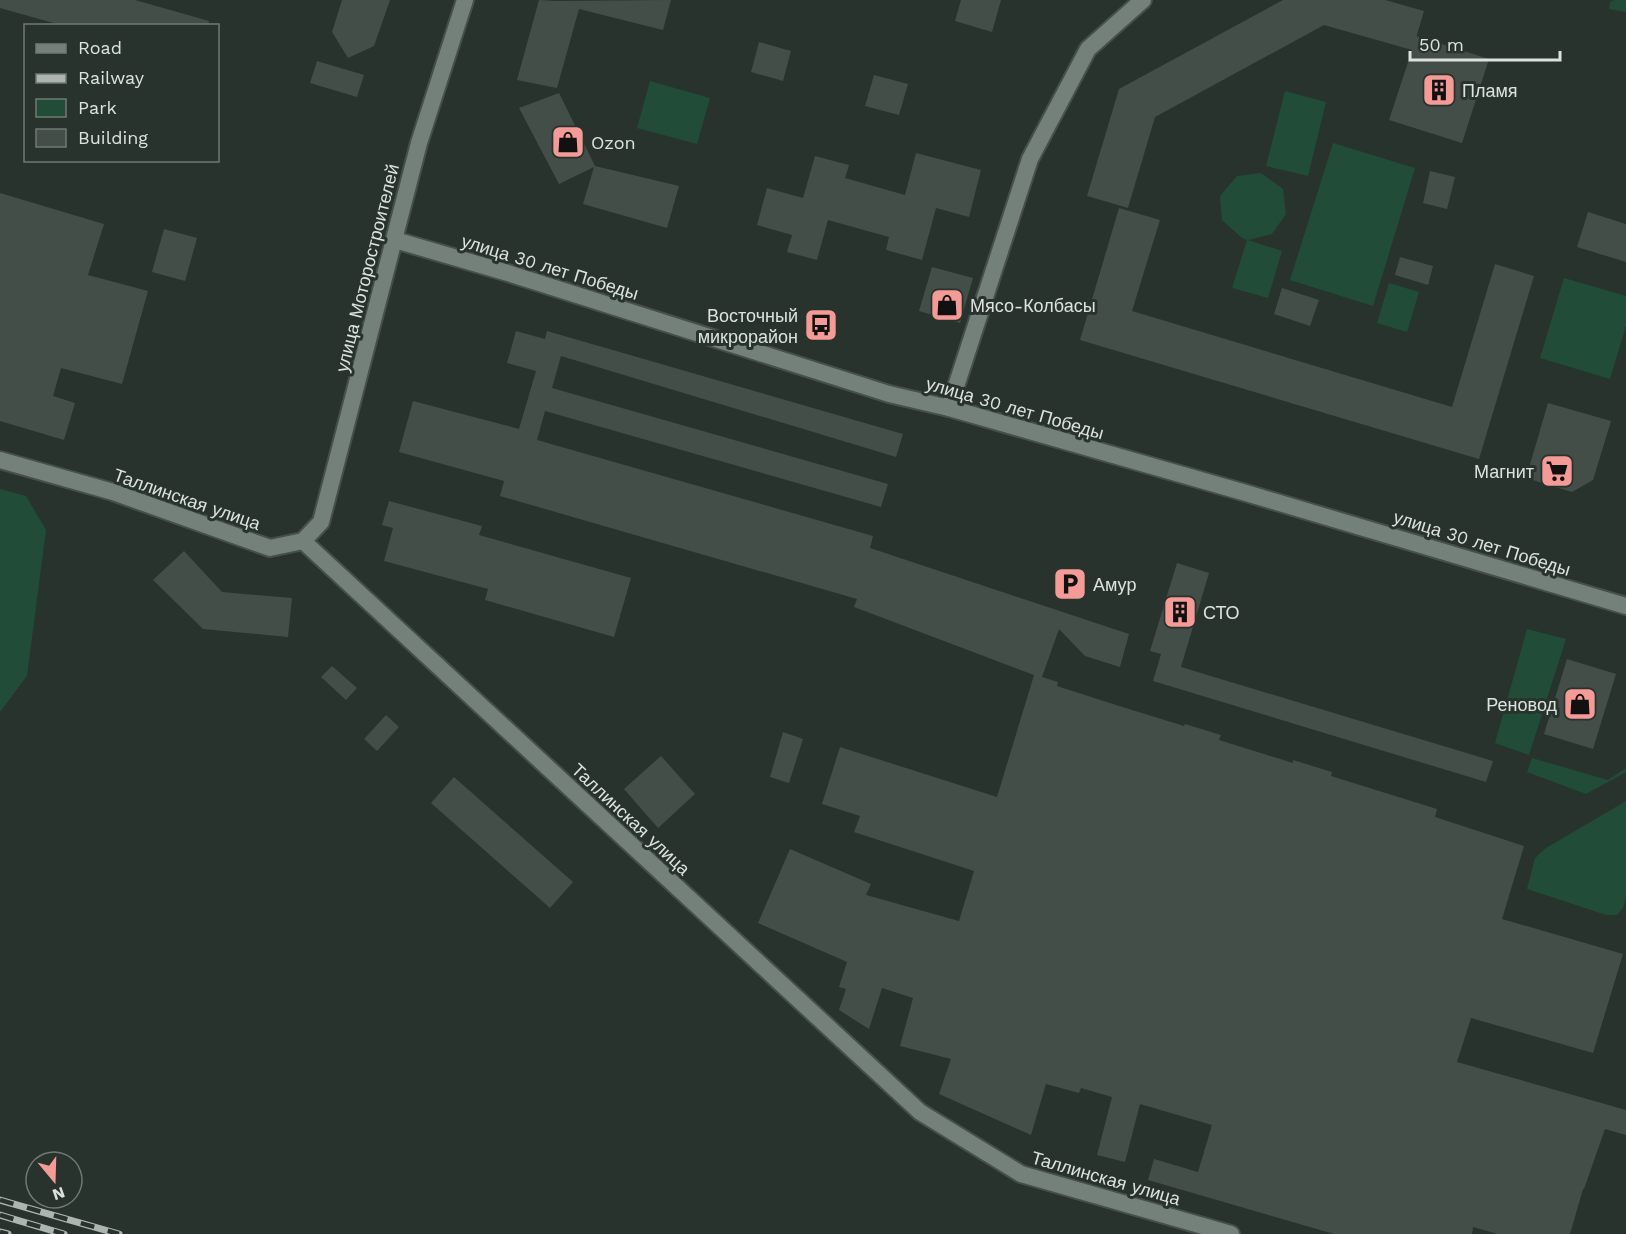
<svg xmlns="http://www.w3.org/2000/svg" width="1626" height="1234" viewBox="0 0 1626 1234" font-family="'Work Sans',sans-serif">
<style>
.green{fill:#214c38}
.building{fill:#434e48}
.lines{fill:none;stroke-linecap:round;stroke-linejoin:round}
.minor-casing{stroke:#464f4a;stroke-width:20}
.tertiary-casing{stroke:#464f4a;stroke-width:20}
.minor{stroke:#74817a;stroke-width:16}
.tertiary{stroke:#74817a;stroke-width:16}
.rail-casing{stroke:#adb5b0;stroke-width:7}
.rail{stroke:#28332d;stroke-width:4.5;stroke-dasharray:14;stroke-linecap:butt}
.labels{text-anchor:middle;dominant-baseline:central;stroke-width:6;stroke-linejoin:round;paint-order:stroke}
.poi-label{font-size:18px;fill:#dce3df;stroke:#28332d;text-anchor:start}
.street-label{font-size:18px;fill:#dce3df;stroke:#28332d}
</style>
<rect width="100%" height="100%" fill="#28332d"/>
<g class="green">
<polygon points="1614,0 1626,0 1626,12 1609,9 1610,2"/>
<polygon points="650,81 710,98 697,144 637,128"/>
<polygon points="1285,91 1326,102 1308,176 1266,166"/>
<polygon points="1333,143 1415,168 1373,306 1290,280"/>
<polygon points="1261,173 1283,189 1286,214 1272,234 1248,240 1282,251 1268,298 1232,288 1247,240 1242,238 1222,220 1220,196 1237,176"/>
<polygon points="1564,278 1626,296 1626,326 1610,379 1540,358"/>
<polygon points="1389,283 1419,292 1407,332 1377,323"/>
<polygon points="0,489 26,496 46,530 27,676 0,712"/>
<polygon points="1527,629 1566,639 1529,755 1495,743"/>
<polygon points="1532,758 1608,780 1626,768 1626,772 1586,794 1527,772"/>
<polygon points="1626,801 1626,898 1623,908 1617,915 1606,915 1527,889 1535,858 1546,848"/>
</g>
<g class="building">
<polygon points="0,0 135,0 209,21 208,26 64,26 0,8"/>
<polygon points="342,0 390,0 374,46 348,58 332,32"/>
<polygon points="539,0 554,1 671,0 663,30 579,9 557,88 517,80"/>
<polygon points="961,0 1001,0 992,32 955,21"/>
<polygon points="1283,0 1385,0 1424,11 1416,38 1416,36 1489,59 1462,143 1389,120 1412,50 1324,25 1155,117 1128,208 1087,196 1119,89"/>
<polygon points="759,42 791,51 783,81 751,72"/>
<polygon points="317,61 364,75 357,97 310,83"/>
<polygon points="874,75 908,84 899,115 865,106"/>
<polygon points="559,93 595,166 679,186 667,228 583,204 594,167 559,184 519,108"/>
<polygon points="916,153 981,170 969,217 936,208 922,260 886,250 889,237 828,220 817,260 787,252 792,235 757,225 767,188 803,198 815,156 849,165 845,178 905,195"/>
<polygon points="1430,171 1455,177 1447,209 1423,203"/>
<polygon points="0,193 104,224 88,275 148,291 122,384 61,368 53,396 75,403 64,440 0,421"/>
<polygon points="1119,208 1160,220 1132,311 1452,407 1495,264 1534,276 1479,459 1080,340"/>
<polygon points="1588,212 1626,224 1626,262 1577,247"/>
<polygon points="164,229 197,238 185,281 152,272"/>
<polygon points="1400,257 1433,266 1428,285 1395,275"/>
<polygon points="932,267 973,278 960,323 919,311"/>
<polygon points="1282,288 1319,300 1310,326 1274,314"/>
<polygon points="516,331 545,339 547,331 903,434 896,457 561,356 552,388 888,484 881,507 545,411 537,440 873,536 870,548 1129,634 1120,667 1085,656 1059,629 1042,677 1058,682 1057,686 1116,705 1184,726 1185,724 1221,735 1219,740 1293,763 1293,760 1332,772 1331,776 1437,809 1435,817 1524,846 1502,919 1623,954 1593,1053 1471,1018 1457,1062 1626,1110 1626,1135 1605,1129 1584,1189 1583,1189 1570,1234 1498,1234 1473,1227 1472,1234 1334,1234 1148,1180 1154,1159 1198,1172 1212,1125 1140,1104 1125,1162 1097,1155 1112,1097 1081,1088 1079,1093 1046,1084 1031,1135 939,1094 951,1059 900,1046 913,998 882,988 869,1029 839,1010 846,989 839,987 847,962 758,923 790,849 871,884 866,895 959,921 974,871 854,832 860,816 822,804 840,747 997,797 1034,675 854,607 857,599 500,496 504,481 399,452 413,401 519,429 536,371 507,363"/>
<polygon points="1548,403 1611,421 1593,480 1572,492 1526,478"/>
<polygon points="389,501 482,526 479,535 631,578 614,637 485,600 488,589 384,561 393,528 382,525"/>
<polygon points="184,551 222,592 292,598 288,637 203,629 153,580"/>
<polygon points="1177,563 1209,573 1181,667 1493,761 1486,782 1153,681 1161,654 1150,651"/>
<polygon points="1567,659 1616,674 1593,749 1544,734"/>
<polygon points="332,666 357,688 346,700 321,677"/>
<polygon points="386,715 399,727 377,751 364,739"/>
<polygon points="783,732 803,739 789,783 770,777"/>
<polygon points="661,756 695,794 658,828 624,789"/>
<polygon points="454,777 573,882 550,908 431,803"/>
</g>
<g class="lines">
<defs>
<g id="minor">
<polyline points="949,408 1030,159 1088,49 1143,0"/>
<polyline points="303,541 920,1112 1021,1174 1231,1234"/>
</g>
<g id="tertiary">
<polyline points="395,240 508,273 889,394 949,408 1246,493 1626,606"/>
<polyline points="0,460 113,492 270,548 303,541 321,522 419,143 465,0"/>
</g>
</defs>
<use href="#minor" class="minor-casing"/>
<use href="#tertiary" class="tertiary-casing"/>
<use href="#minor" class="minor"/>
<use href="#tertiary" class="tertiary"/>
<defs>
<g id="rail">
<polyline points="0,1200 119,1234"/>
<polyline points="0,1215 64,1234"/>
<polyline points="0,1232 8,1234"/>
</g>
</defs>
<use href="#rail" class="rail-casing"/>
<use href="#rail" class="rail"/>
</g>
<defs>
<symbol id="building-square" viewBox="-11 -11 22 22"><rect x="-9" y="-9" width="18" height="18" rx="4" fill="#f59b97" stroke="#28332d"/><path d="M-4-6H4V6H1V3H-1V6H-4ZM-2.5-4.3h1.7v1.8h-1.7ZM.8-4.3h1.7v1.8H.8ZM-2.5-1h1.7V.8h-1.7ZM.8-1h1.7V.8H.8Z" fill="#111"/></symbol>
<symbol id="shop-square" viewBox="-11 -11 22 22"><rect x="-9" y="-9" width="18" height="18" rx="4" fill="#f59b97" stroke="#28332d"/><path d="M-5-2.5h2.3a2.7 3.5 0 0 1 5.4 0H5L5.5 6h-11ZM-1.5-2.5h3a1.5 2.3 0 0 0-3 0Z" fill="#111"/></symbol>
<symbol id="bus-square" viewBox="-11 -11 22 22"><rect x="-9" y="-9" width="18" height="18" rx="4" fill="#f59b97" stroke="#28332d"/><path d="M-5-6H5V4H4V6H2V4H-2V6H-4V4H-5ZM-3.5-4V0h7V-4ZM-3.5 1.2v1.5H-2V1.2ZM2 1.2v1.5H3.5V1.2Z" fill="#111"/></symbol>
<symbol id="supermarket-square" viewBox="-11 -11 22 22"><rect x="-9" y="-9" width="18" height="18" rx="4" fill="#f59b97" stroke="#28332d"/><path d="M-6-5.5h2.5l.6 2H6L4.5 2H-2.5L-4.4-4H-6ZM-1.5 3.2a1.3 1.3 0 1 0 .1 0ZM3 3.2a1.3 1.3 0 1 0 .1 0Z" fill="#111"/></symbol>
<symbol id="parking-square" viewBox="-11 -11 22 22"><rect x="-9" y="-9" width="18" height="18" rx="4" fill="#f59b97" stroke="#28332d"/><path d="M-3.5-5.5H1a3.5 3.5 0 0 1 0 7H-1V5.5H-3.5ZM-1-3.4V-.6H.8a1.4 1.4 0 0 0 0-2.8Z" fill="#111"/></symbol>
</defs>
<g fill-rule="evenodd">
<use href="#building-square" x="1420" y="71" width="38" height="38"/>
<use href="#shop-square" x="549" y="123" width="38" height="38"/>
<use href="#shop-square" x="928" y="286" width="38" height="38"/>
<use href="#bus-square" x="802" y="306" width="38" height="38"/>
<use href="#supermarket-square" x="1538" y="452" width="38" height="38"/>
<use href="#parking-square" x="1051" y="565" width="38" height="38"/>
<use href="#building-square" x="1161" y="593" width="38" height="38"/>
<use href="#shop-square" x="1561" y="685" width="38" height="38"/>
</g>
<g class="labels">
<g class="poi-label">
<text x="1462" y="90">Пламя</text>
<text x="591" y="142">Ozon</text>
<text x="970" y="305">Мясо-Колбасы</text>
<text x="798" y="315" text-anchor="end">Восточный<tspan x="798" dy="21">микрорайон</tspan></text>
<text x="1534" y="471" text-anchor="end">Магнит</text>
<text x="1093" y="584">Амур</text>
<text x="1203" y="612">СТО</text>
<text x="1557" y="704" text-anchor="end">Реновод</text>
</g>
<g class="street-label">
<text transform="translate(550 267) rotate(17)">улица 30 лет Победы</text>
<text transform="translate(367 268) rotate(-76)">улица Моторостроителей</text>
<text transform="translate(1015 408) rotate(16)">улица 30 лет Победы</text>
<text transform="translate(187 499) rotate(19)">Таллинская улица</text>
<text transform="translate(1482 543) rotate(17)">улица 30 лет Победы</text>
<text transform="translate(631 819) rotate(43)">Таллинская улица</text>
<text transform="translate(1106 1178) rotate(16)">Таллинская улица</text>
</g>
</g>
<rect x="24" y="24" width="195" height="138" fill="#28332d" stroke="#707974" stroke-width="1.5"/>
<rect x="36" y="44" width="30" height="9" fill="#74817a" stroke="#707974" stroke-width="1.5"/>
<text x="78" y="54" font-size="18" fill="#dce3df">Road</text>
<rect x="36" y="74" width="30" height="9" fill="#adb5b0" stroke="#707974" stroke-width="1.5"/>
<text x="78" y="84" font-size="18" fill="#dce3df">Railway</text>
<rect x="36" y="99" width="30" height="18" fill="#214c38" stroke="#707974" stroke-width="1.5"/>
<text x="78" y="114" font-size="18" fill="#dce3df">Park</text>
<rect x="36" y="129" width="30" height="18" fill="#434e48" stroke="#707974" stroke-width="1.5"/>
<text x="78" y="144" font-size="18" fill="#dce3df">Building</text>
<g transform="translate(54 1180) rotate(161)"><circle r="28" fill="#28332d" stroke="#707974" stroke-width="1.5"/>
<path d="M0-4.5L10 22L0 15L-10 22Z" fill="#f59b97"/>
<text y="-9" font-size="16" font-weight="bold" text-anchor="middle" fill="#dce3df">N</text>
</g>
<path d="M1410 51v9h150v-9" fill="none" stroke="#dce3df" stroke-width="3"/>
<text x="1419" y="51" font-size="18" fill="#dce3df" stroke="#28332d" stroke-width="4.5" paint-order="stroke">50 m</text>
</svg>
